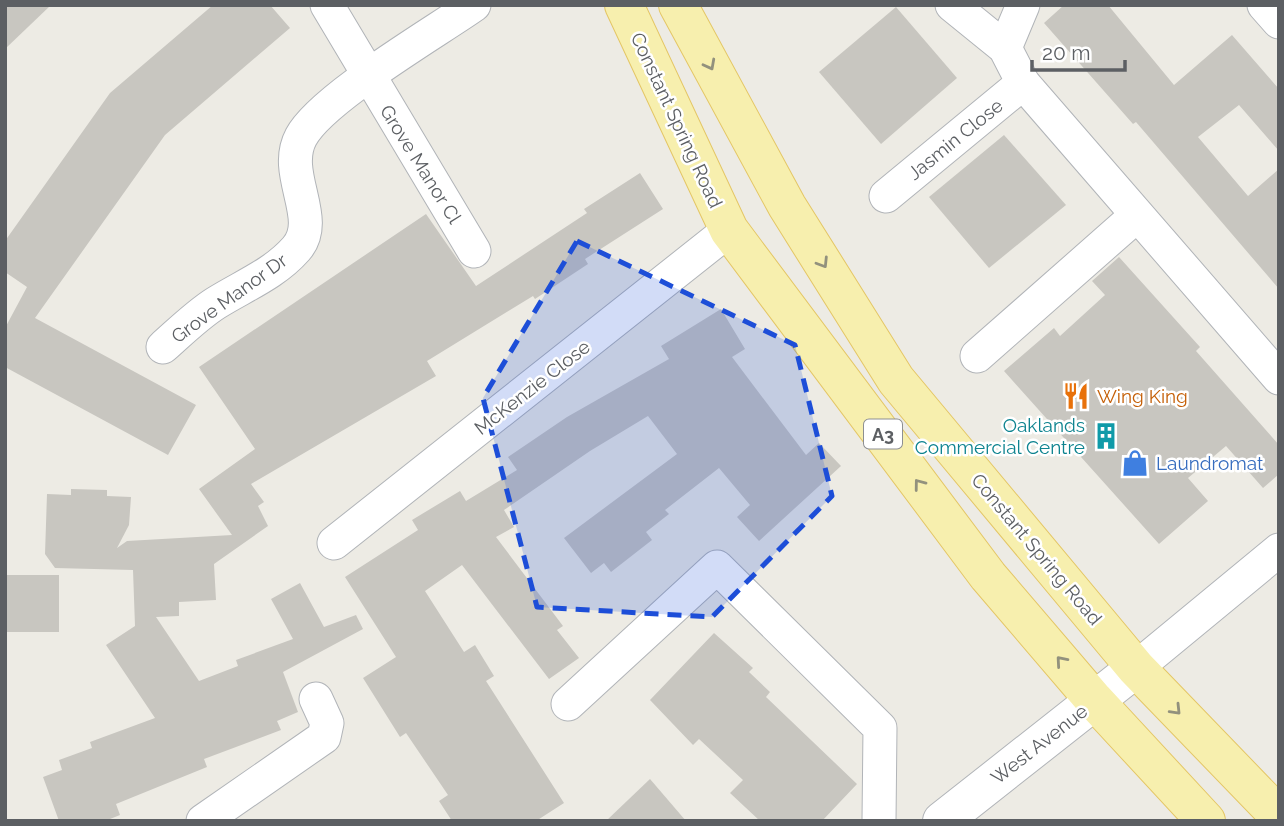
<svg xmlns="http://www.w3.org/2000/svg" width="1284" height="826" viewBox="0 0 1284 826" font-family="Raleway,sans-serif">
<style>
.building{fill:#c8c6c0}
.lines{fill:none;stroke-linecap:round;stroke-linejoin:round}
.minor-casing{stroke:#b1b4b8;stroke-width:35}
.tertiary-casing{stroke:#b1b4b8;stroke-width:40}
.primary-casing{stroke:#e4c665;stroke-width:40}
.minor{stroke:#fff;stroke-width:33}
.tertiary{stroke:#fff;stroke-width:38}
.primary{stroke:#f7efae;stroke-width:38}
.oneway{stroke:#92917d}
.marked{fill:#1d4ed8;fill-opacity:0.2;stroke:#1d4ed8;stroke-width:5;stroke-dasharray:14 9;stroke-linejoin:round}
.labels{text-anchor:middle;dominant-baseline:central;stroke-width:5;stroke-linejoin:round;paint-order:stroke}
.shield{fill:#fff;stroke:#8d8f92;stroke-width:2}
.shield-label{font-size:18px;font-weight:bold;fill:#5c5f63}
.street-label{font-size:19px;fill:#5c5f63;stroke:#fff}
.food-label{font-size:19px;fill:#c56008;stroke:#fff;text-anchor:start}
.culture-label{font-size:19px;fill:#0d838f;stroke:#fff;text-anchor:end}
.shop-label{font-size:19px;fill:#366cbe;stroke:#fff;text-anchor:start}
</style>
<rect width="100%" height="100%" fill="#edebe4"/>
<g class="building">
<polygon points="5,5 51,5 5,49"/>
<polygon points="213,5 270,5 290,28 165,135 35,318 196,405 168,455 5,367 5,328 27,287 5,272 5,241 110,93"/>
<polygon points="1064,5 1108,5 1174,85 1232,35 1279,89 1279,151 1239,105 1198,137 1248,196 1279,169 1279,289 1136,122 1133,124 1044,23"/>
<polygon points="896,7 957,78 881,144 819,72"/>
<polygon points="1004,135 1066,205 989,268 929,197"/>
<polygon points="640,173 663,209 585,259 588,264 535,299 533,296 427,361 436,376 251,484 264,502 258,506 268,526 214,564 216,600 179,602 179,616 156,617 199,681 238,666 236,660 293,639 271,599 300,583 324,627 356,615 363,629 283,672 298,712 277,721 281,730 204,759 207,767 116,804 120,815 105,821 59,821 43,777 62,770 59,760 92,748 90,742 155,718 106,645 135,626 133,570 55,568 45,554 47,494 71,495 71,489 107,490 107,496 131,497 129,525 117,548 127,541 232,535 199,489 255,449 199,367 426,214 476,286 587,213 584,209"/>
<polygon points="1119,257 1200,347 1196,351 1279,445 1279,474 1263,488 1226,446 1188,478 1208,501 1159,544 1004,371 1054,328 1060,336 1105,295 1092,281"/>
<polygon points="721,309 745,349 732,357 806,455 819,443 841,466 759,541 737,517 750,505 719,468 665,510 669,514 646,532 652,540 611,572 604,563 591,573 564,538 677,454 648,416 590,451 504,510 514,527 496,537 563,626 557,630 579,658 549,679 462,565 425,591 464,652 475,645 494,676 486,681 564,803 536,821 452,821 439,801 448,795 406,733 400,737 363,678 396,657 345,577 418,530 412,520 460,491 466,501 517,470 508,457 567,417 669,359 661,346"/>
<rect x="5" y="575" width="54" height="57"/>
<polygon points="714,633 753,668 749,672 770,692 766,697 857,784 822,821 760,821 730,793 743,780 699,739 693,745 650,700"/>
<polygon points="650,779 686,821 606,821"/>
</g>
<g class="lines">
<defs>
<g id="minor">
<polyline points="327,5 474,251"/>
<polyline points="952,5 1005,48 1023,83 1279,378"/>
<polyline points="1264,5 1279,22"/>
<polyline points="1005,48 1023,5"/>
<polyline points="886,196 1023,83"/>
<path d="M163,347C180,332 197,315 216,303C243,286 274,274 296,249C323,219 281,174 301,137C321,99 434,33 474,5"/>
<polyline points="977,356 1136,216"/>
<polyline points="334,543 729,230"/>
<polyline points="1136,668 1279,550"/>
<polyline points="568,704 717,567 880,728 879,821"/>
<polyline points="203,821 324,737 327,723 316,699"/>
</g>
<polyline id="tertiary" points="942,821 1136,668"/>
<g id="primary">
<polyline points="624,5 729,230 988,576 1094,700 1206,821"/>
<polyline points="678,5 787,206 896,380 1136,668 1279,816"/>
</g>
</defs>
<use href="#minor" class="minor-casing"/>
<use href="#tertiary" class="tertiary-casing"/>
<use href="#primary" class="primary-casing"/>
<use href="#minor" class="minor"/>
<use href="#tertiary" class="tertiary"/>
<use href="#primary" class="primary"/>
</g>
<defs><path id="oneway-chevron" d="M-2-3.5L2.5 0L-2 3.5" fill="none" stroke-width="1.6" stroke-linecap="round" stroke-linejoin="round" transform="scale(1.75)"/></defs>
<g class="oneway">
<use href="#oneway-chevron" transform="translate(710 65) rotate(62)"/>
<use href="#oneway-chevron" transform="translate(823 263) rotate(58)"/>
<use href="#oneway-chevron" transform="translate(919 484) rotate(-127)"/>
<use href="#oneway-chevron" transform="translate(1061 661) rotate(-131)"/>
<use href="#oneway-chevron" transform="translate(1176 710) rotate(46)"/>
</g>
<path class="marked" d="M577,241L795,345L832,496L712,617L537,607L483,398Z"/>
<defs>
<symbol id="restaurant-bare" viewBox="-9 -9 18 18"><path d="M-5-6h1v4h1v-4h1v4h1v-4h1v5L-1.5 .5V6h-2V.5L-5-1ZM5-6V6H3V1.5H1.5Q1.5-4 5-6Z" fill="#e8710a" stroke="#fff" stroke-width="2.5" paint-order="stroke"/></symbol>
<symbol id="building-bare" viewBox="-9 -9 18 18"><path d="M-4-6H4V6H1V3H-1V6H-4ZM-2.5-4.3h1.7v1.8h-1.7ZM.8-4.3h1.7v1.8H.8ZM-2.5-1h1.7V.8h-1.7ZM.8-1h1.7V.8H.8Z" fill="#0f9aa8" stroke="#fff" stroke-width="2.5" paint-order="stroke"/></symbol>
<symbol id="shop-bare" viewBox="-9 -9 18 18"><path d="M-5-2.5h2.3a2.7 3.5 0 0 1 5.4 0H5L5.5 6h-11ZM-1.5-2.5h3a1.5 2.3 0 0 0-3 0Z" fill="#3f7fe0" stroke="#fff" stroke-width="2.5" paint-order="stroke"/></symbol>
</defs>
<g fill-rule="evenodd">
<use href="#restaurant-bare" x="1057" y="377" width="38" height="38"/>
<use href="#building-bare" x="1087" y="417" width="38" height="38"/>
<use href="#shop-bare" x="1116" y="444" width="38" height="38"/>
</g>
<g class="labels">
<rect class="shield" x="864" y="419.5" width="38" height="29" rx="5"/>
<g class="shield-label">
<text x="883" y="434">A3</text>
</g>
<g class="street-label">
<text transform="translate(677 120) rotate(65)">Constant Spring Road</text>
<text transform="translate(955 139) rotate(-39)">Jasmin Close</text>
<text transform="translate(421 164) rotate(58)">Grove Manor Cl</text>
<text transform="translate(229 298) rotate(-36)">Grove Manor Dr</text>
<text transform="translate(532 387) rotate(-38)">McKenzie Close</text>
<text transform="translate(1037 549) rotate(50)">Constant Spring Road</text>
<text transform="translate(1039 744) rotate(-38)">West Avenue</text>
</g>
<g class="food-label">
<text x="1097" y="396">Wing King</text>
</g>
<g class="culture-label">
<text x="1085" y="425">Oaklands<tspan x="1085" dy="22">Commercial Centre</tspan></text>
</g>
<g class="shop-label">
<text x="1156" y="463">Laundromat</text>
</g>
</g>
<rect width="1284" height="826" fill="none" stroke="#5c5f63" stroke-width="14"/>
<path d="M1032 60v10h93v-10" fill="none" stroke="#5c5f63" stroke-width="3.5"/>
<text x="1042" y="60" font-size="21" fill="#5c5f63" stroke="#ffffff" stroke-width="5" paint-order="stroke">20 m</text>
</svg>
